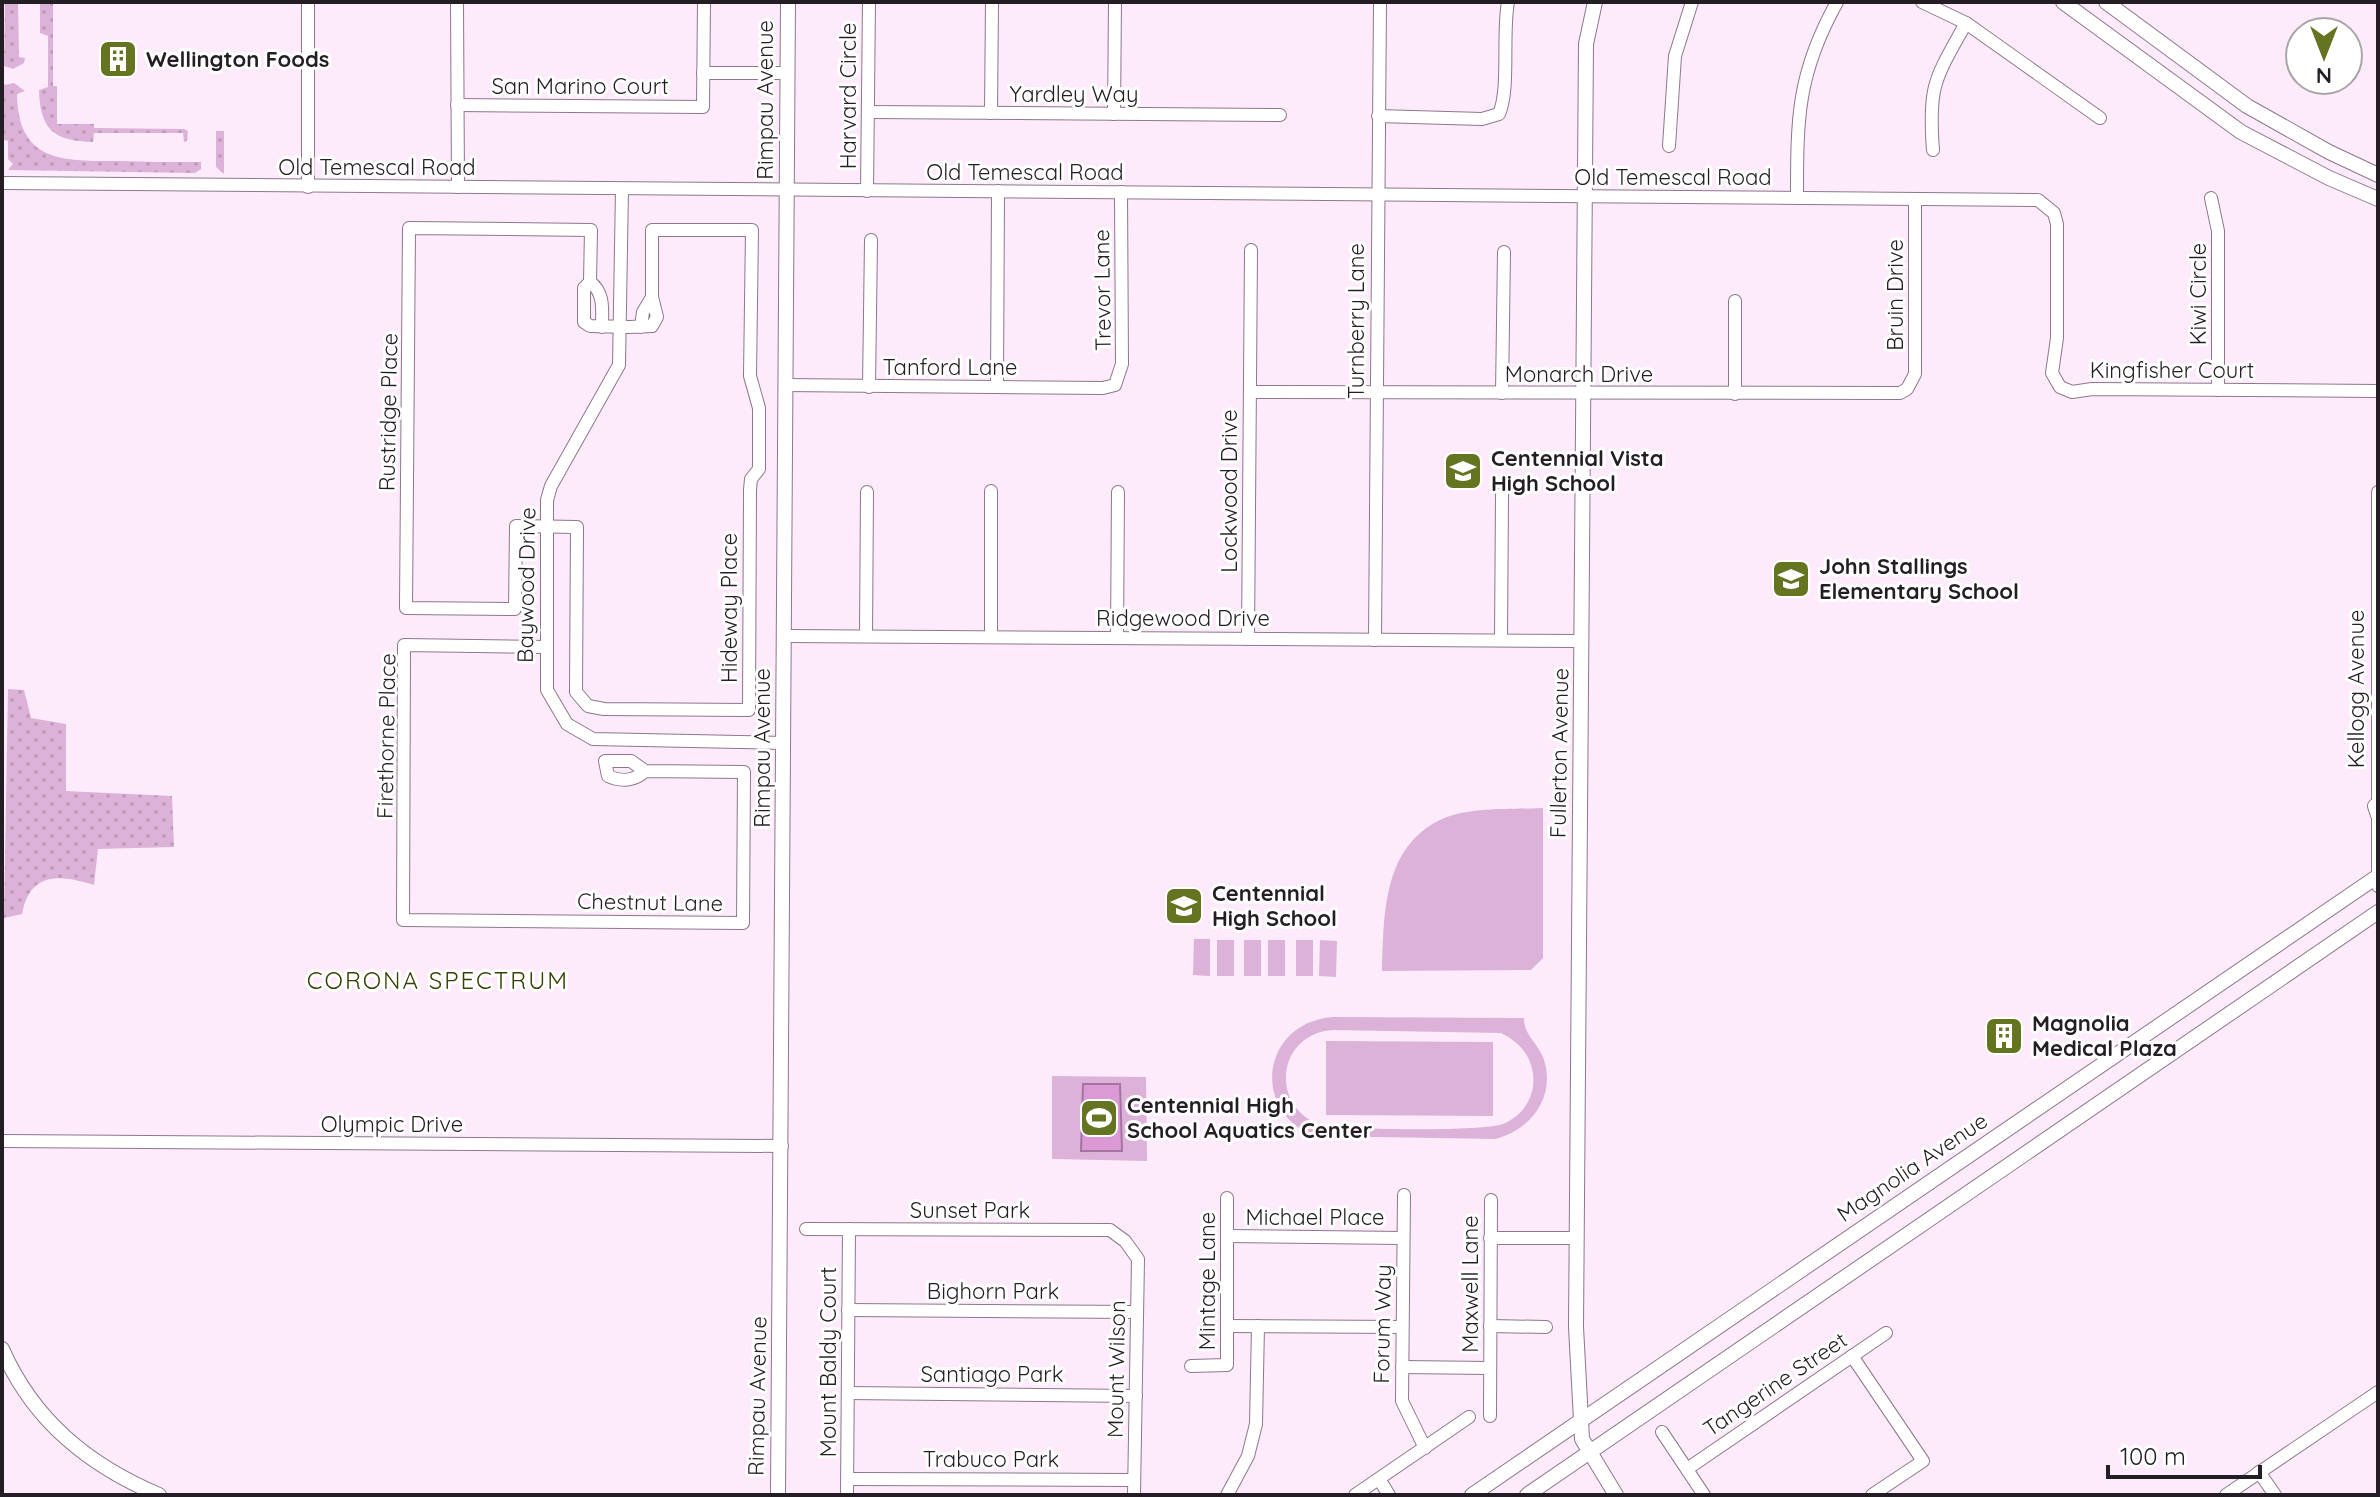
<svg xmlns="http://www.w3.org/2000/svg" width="2380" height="1497" viewBox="0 0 2380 1497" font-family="Quicksand,sans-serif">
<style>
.grass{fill:url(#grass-dots)}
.garden{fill:#dcb2d8;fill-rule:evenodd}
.water{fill:#db99d6;stroke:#a474a1;stroke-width:2}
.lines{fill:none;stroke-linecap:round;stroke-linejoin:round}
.minor-casing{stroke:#8c788a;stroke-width:14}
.major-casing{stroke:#8c788a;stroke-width:16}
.minor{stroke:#fff;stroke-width:12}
.major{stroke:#fff;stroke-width:14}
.labels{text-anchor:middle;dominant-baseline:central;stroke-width:6;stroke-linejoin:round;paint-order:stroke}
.poi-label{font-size:22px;font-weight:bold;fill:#251d24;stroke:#fff;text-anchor:start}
.street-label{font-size:22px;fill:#251d24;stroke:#fff}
.neighbourhood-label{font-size:24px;letter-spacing:2px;fill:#374105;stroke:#fff}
</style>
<defs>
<pattern id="grass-dots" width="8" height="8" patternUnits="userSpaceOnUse" patternTransform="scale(2)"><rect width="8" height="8" fill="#dcb2d8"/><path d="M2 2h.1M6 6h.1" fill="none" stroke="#bd99b9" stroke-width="1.8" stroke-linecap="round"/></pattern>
</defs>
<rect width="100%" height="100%" fill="#fdebfb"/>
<g class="grass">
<polygon points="5,2 18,2 19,57 25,58 24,63 13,69 4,66"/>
<path d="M40,2H53V86H57V124H94V128L184,129L188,131L187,141L184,142L183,133H94L93,142C54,141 40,130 39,90L48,87V36L40,33Z"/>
<path d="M14,83L25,91L17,94C18,164 65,161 120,161C147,162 174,162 201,162V169L195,173L8,170L13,164L8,159V141L4,140V85Z"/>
<polygon points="216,131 224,131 224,174 216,167"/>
<path d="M8,689L24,690L31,718L66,724V791L172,796L174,847L98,849L94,885C59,874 30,872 22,914L4,918Z"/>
</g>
<g class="garden">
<path d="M1543,808V958L1531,970L1382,971C1384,917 1382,850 1438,821C1467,806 1511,810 1543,808Z"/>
<polygon points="1194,939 1210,939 1210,976 1193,975"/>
<rect x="1217" y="940" width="17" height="36"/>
<rect x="1244" y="940" width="17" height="36"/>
<rect x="1268" y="940" width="17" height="36"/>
<rect x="1296" y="940" width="17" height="36"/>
<polygon points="1320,940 1337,941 1336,977 1319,976"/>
<path d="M1333,1017L1524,1018C1524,1035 1536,1041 1543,1057C1557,1095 1532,1130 1495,1139L1314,1136C1249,1109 1263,1022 1333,1017ZM1333,1030L1501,1033C1518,1041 1531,1055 1533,1074C1536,1096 1523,1116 1503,1124C1481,1132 1343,1130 1318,1124C1268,1103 1279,1033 1333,1030Z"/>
<polygon points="1326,1041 1493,1042 1493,1116 1326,1115"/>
<polygon points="1052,1076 1146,1077 1147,1161 1052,1159"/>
</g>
<polygon class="water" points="1083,1084 1120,1084 1122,1151 1081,1151"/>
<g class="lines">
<defs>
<g id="minor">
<polyline points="457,2 458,187"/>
<polyline points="1922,2 1966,23 2100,118"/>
<polyline points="703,73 787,73"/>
<polyline points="457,105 703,107 704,2"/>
<polyline points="868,112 1280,115"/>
<polyline points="991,113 992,2"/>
<polyline points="1114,114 1115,2"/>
<path d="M1378,116L1482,119L1499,114C1510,89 1502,34 1508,2"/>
<polyline points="1669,146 1675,56 1692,2"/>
<path d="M1933,150C1928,85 1935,79 1966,23"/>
<polyline points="2,183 2038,200 2054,213 2057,224 2057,338 2052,373 2060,387 2072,392 2092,389 2378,391"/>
<polyline points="308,187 308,4"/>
<polyline points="622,189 619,365 551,486 547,500 547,690 567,724 593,739 784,743"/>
<polyline points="867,191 869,2"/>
<path d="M1797,198C1797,118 1797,74 1837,2"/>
<polyline points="2211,198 2218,231 2218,390"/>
<polyline points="590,282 591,230 409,228 406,608 515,609 516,526 577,527 576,692 588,706 604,709 749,710 750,490 751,479 759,469 759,408 750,376 752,230 652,230 652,297"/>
<path d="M602,327C602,310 605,293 590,282L584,288V322L590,326L630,327C637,327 644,326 652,326L657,317L652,297L643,312L641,327"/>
<polyline points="785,385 1103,388 1115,385 1122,364 1121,192"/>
<polyline points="869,387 871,240"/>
<polyline points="997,387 998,191"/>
<polyline points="1250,392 1900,393 1907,389 1915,374 1915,199"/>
<polyline points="1502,393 1504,252"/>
<polyline points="1735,394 1735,301"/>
<polyline points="2378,492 2378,886"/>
<polyline points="785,636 1582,641"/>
<polyline points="866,636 867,492"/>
<polyline points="991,637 991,491"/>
<polyline points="1117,638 1118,492"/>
<polyline points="1248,639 1251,250"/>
<polyline points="1375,640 1380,2"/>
<polyline points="1501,640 1502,494"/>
<path d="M546,647L404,645L403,920L743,923L744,772L645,771C635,781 621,782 608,776L605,761H631L645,771"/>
<polyline points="2,1141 782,1146"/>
<polyline points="1404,1195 1402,1401 1425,1448"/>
<polyline points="806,1229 1110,1230 1125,1241 1138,1259 1134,1495"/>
<polyline points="1227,1236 1403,1238"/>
<polyline points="1490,1238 1576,1238"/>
<polyline points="848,1310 1137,1312"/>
<polyline points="1227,1326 1402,1327"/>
<polyline points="1490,1326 1546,1327"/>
<polyline points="1852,1356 1923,1461 1872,1495"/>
<polyline points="1191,1366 1227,1365 1227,1198"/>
<polyline points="1402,1367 1490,1368"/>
<polyline points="848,1393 1136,1396"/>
<polyline points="1490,1416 1491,1200"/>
<polyline points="1662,1432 1704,1495"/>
<polyline points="1687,1469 1886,1333"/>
<polyline points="2259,1472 2275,1495"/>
<polyline points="848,1479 1134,1480"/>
<polyline points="1379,1479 1389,1495"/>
<polyline points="847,1495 849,1229"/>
<polyline points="1227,1495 1248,1456 1256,1424 1258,1326"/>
<polyline points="1355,1495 1469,1417"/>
<polyline points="2226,1495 2378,1392"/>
</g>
<g id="major">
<polyline points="1595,2 1586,44 1576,1327 1582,1439 1616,1495"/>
<polyline points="2063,2 2241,132 2329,178 2378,199"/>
<polyline points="2106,2 2247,106 2329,152 2378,175"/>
<polyline points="2375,806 2378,815"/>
<path d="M2,1349C33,1420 88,1465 159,1495"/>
<polyline points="778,1495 788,2"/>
<polyline points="1472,1495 2378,876"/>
<polyline points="1527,1495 2378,912"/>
</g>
</defs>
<use href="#minor" class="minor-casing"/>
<use href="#major" class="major-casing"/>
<use href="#minor" class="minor"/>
<use href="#major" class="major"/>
</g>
<defs>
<symbol id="building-square" viewBox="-11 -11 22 22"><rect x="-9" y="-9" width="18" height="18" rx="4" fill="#657421" stroke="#fff"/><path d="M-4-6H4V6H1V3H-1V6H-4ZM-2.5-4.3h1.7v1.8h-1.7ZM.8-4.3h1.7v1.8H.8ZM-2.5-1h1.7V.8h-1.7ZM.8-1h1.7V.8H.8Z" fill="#fff"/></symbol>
<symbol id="school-square" viewBox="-11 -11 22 22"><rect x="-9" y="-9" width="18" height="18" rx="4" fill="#657421" stroke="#fff"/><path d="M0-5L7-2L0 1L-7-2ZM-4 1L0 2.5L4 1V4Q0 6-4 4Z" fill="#fff"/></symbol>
<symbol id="stadium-square" viewBox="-11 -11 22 22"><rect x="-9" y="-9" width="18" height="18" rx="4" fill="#657421" stroke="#fff"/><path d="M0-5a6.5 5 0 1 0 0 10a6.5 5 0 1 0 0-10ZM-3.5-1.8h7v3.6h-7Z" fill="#fff"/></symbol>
</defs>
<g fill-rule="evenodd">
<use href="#building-square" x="96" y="37" width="44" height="44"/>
<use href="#school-square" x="1441" y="449" width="44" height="44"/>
<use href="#school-square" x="1769" y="557" width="44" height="44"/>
<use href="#school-square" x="1162" y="884" width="44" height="44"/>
<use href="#building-square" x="1982" y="1014" width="44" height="44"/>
<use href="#stadium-square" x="1077" y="1096" width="44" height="44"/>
</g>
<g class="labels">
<g class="poi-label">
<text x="146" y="59">Wellington Foods</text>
<text x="1491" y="458">Centennial Vista<tspan x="1491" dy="25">High School</tspan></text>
<text x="1819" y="566">John Stallings<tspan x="1819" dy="25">Elementary School</tspan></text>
<text x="1212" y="893">Centennial<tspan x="1212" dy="25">High School</tspan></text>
<text x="2032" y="1023">Magnolia<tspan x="2032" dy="25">Medical Plaza</tspan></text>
<text x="1127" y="1105">Centennial High<tspan x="1127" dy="25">School Aquatics Center</tspan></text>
</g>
<g class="street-label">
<text x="580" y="86">San Marino Court</text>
<text x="1074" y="94">Yardley Way</text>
<text transform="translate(848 96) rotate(-90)">Harvard Circle</text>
<text transform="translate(765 100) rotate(-90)">Rimpau Avenue</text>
<text x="377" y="167">Old Temescal Road</text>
<text x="1025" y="172">Old Temescal Road</text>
<text x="1673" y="177">Old Temescal Road</text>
<text transform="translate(1102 290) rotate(-91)">Trevor Lane</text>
<text transform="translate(2198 294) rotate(-90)">Kiwi Circle</text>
<text transform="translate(1895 295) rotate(-90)">Bruin Drive</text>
<text transform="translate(1356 321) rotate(-90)">Turnberry Lane</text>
<text x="950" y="367">Tanford Lane</text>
<text x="2172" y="370">Kingfisher Court</text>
<text x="1579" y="374">Monarch Drive</text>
<text transform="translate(388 412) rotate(-89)">Rustridge Place</text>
<text transform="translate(1229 491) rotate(-90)">Lockwood Drive</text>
<text transform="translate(526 585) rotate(-89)">Baywood Drive</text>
<text transform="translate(729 608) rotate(-90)">Hideway Place</text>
<text x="1183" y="618">Ridgewood Drive</text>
<text transform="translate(2356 689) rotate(-90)">Kellogg Avenue</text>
<text transform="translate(386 736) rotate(-89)">Firethorne Place</text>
<text transform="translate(762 748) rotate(-90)">Rimpau Avenue</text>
<text transform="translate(1559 753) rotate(-89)">Fullerton Avenue</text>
<text transform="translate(650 902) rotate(1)">Chestnut Lane</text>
<text x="392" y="1124">Olympic Drive</text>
<text transform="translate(1912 1167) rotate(-34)">Magnolia Avenue</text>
<text x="970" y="1210">Sunset Park</text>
<text x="1315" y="1217">Michael Place</text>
<text transform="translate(1207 1281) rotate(-90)">Mintage Lane</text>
<text transform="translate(1470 1284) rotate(-90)">Maxwell Lane</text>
<text x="993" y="1291">Bighorn Park</text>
<text transform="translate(1382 1324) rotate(-89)">Forum Way</text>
<text transform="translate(828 1362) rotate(-90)">Mount Baldy Court</text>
<text transform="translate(1116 1369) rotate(-89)">Mount Wilson</text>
<text x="992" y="1374">Santiago Park</text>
<text transform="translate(1775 1384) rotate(-34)">Tangerine Street</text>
<text transform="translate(757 1396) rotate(-89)">Rimpau Avenue</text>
<text x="991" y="1459">Trabuco Park</text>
</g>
<g class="neighbourhood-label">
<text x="438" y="980">CORONA SPECTRUM</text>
</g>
</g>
<rect width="2380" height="1497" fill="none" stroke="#251d24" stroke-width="8"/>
<g transform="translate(2324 56) rotate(180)"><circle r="38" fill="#ffffff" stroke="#a8a5a7" stroke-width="2"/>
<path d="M0-6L14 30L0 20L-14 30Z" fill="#657421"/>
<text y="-12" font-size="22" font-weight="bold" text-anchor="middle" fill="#251d24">N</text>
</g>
<path d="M2108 1465v12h152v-12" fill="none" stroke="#251d24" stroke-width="4"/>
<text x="2120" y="1465" font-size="24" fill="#251d24" stroke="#ffffff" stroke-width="6" paint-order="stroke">100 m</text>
</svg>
